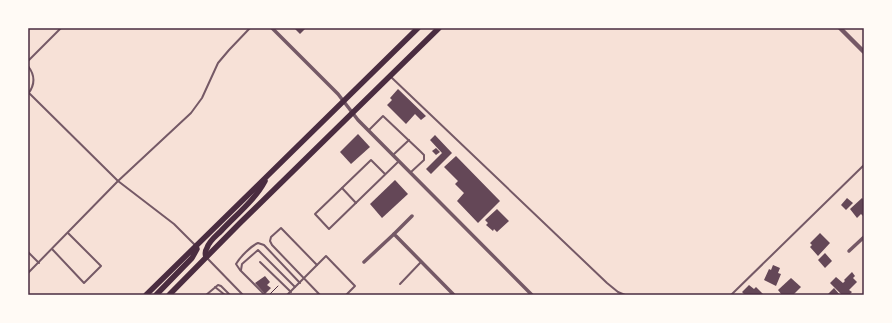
<svg xmlns="http://www.w3.org/2000/svg" width="892" height="323" viewBox="0 0 892 323" font-family="'Fira Sans',sans-serif">
<style>
.building{fill:#644757}
.lines{fill:none;stroke-linecap:round;stroke-linejoin:round}
.path{stroke:#4a2c40;stroke-width:1}
.service{stroke:#755966;stroke-width:2}
.minor{stroke:#755966;stroke-width:3.5}
.tertiary{stroke:#755966;stroke-width:4.5}
.primary{stroke:#4a2c40;stroke-width:5.5}
.neatline{fill:none;stroke:#4a2c40;stroke-width:1.5}
</style>
<rect width="100%" height="100%" fill="#f7e1d7"/>
<g class="building">
<polygon points="294,28 306,28 300,34"/>
<polygon points="398,89 426,116 421,120 415,114 406,124 387,105 392,100 390,98"/>
<polygon points="358,134 370,147 351,164 340,152"/>
<polygon points="435,135 452,153 431,174 426,169 442,153 430,140"/>
<polygon points="436,148 440,152 436,155 432,151"/>
<polygon points="456,156 500,201 478,223 457,201 464,193 455,184 458,181 444,167"/>
<polygon points="395,180 408,194 382,218 370,204"/>
<polygon points="847,198 853,203 846,210 841,205"/>
<polygon points="862,198 864,200 864,214 863,216 861,214 857,218 850,209"/>
<polygon points="497,209 509,221 497,232 494,229 493,231 486,225 488,223 485,220"/>
<polygon points="820,233 830,243 818,256 810,247 812,245 810,243"/>
<polygon points="825,253 832,261 825,268 818,260"/>
<polygon points="773,265 780,268 778,273 781,274 776,286 764,280 769,269 771,270"/>
<polygon points="852,272 855,276 853,278 857,282 849,290 852,292 849,295 842,295 830,283 836,277 843,283 845,281 844,280"/>
<polygon points="265,276 270,282 267,285 271,288 265,294 255,283"/>
<polygon points="791,278 801,287 793,295 782,295 778,290"/>
<polygon points="749,285 754,289 756,287 764,295 745,295 742,292"/>
<polygon points="834,288 840,295 827,295"/>
</g>
<g class="lines">
<polyline class="path" points="270,294 278,286"/>
<g class="service">
<polyline points="28,61 61,28"/>
<path d="M28,66C35,75 35,85 28,94"/>
<polyline points="391,77 607,283 618,292 625,295"/>
<polyline points="29,93 118,181 174,224 196,246"/>
<polyline points="369,130 383,116 420,151 424,155 424,160 411,172"/>
<polyline points="393,155 409,140"/>
<polyline points="385,174 371,160 315,214 329,229 399,161"/>
<polyline points="342,188 356,203"/>
<polyline points="52,249 84,283 101,266 68,233"/>
<polyline points="28,252 39,263"/>
<polyline points="207,258 243,295"/>
<polyline points="260,262 291,292"/>
<polyline points="317,265 326,256 355,286 346,295"/>
<polyline points="241,270 242,264 258,250 295,287"/>
<polyline points="28,273 118,181 191,113 202,98 218,63 229,50 250,28"/>
<polyline points="400,284 421,262"/>
<polyline points="215,287 225,295"/>
<polyline points="206,295 218,285 221,286 230,295"/>
<path d="M265,295L240,270L236,264C240,257 251,246 258,243L264,245L300,283"/>
<polyline points="287,295 317,265 281,228 271,237 270,241 272,245 320,295"/>
<polyline points="731,295 864,165"/>
</g>
<g class="minor">
<polyline points="272,28 338,94 358,120 532,295"/>
<polyline points="412,216 394,234 454,295"/>
<polyline points="849,251 864,237"/>
<polyline points="364,262 394,234"/>
</g>
<polyline class="tertiary" points="840,28 864,52"/>
<g class="primary">
<path d="M206,257C205,254 205,251 207,248C209,241 216,236 221,231C236,215 255,200 265,181"/>
<polyline points="146,295 418,28"/>
<polyline points="156,295 192,258 197,249 196,246"/>
<polyline points="169,295 240,223 439,28"/>
</g>
</g>
<rect width="892" height="323" fill="none" stroke="#fffaf5" stroke-width="58"/>
<rect x="29" y="29" width="834" height="265" class="neatline"/>
</svg>
